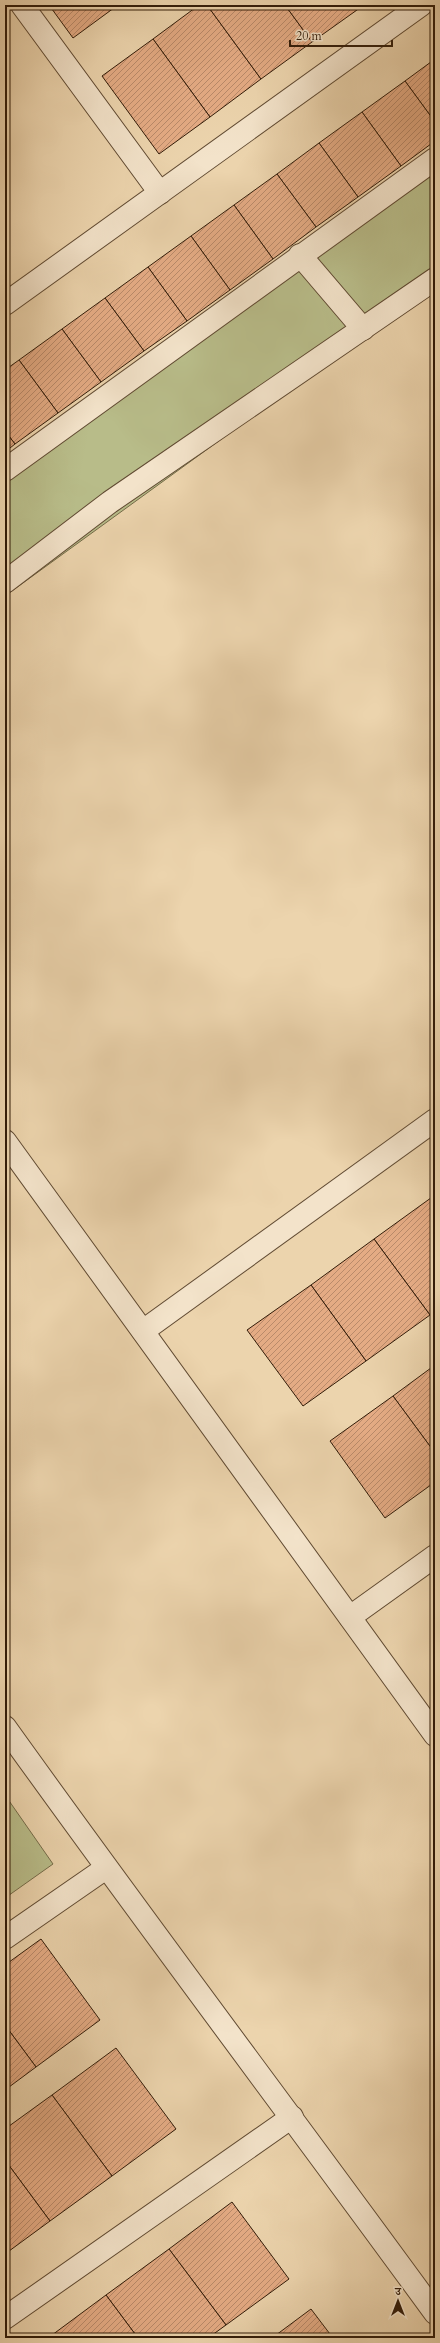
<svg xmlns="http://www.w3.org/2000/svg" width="440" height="2343" viewBox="0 0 440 2343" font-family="Cardo,'Noto Serif Devanagari',serif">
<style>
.park{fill:#b8bc89;stroke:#756c49}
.building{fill:url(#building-hatch);stroke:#321c09}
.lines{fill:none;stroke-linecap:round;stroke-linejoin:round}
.minor-casing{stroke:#604a32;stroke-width:24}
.minor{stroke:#f3e3ca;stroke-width:22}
</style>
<defs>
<pattern id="building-hatch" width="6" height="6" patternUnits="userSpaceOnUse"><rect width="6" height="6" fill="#e4ab84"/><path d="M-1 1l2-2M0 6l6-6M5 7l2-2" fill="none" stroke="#b98a6a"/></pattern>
</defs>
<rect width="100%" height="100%" fill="#ecd4ad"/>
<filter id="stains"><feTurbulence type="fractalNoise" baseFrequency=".005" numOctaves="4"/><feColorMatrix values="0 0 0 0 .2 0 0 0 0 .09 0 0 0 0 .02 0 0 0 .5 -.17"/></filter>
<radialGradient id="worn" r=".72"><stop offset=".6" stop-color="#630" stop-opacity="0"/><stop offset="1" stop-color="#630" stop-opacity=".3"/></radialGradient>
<g class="park">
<polygon points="435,165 435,284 5,596 5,476"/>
<polygon points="5,1795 53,1864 5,1898"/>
</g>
<g class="building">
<polygon points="49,5 118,5 73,38"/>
<polygon points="199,5 207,5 261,79 210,117 153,39"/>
<polygon points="207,5 285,5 312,42 261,79"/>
<polygon points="285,5 364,5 312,42"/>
<polygon points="153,39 210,117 159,154 102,76"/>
<polygon points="435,59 435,122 405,81"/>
<polygon points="405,81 435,122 435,141 401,166 362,112"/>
<polygon points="362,112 401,166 358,197 319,143"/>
<polygon points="319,143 358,197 316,227 277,174"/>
<polygon points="277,174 316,227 273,259 234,205"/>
<polygon points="234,205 273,259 230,290 191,236"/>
<polygon points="191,236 230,290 187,321 148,267"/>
<polygon points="148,267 187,321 144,351 105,298"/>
<polygon points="105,298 144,351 101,382 62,329"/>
<polygon points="62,329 101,382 58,413 19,360"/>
<polygon points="19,360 58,413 15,444 5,431 5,370"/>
<polygon points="5,431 15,444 5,452"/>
<polygon points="435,1195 435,1311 430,1315 374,1239"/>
<polygon points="374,1239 430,1315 366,1361 311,1285"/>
<polygon points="311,1285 366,1361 303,1406 247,1330"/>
<polygon points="435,1365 435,1453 393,1396"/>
<polygon points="393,1396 435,1453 435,1482 385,1518 330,1441"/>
<polygon points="41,1939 100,2020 36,2067 5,2025 5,1965"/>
<polygon points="5,2025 36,2067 5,2090"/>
<polygon points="116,2048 176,2129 112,2176 52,2095"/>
<polygon points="52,2095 112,2176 50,2221 5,2160 5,2129"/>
<polygon points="5,2160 50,2221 5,2254"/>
<polygon points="232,2202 289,2279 226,2325 169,2249"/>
<polygon points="169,2249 226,2325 208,2338 138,2338 106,2295"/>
<polygon points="106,2295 138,2338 48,2338"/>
<polygon points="311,2309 333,2338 272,2338"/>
</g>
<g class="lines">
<defs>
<g id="minor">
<polyline points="22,5 160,193"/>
<polyline points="300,255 363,329"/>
<polyline points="5,304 421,5"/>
<polyline points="5,470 435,159"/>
<polyline points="5,582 110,502 435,279"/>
<polyline points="5,1141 435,1735"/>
<polyline points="143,1331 435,1120"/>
<polyline points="350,1617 435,1556"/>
<path d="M5,1727C146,1924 292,2117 435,2313"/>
<polyline points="5,1938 106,1868"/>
<polyline points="5,2318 292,2117"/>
</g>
</defs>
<use href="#minor" class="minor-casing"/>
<use href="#minor" class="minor"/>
</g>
<rect width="440" height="2343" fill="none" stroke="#ecd4ad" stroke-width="20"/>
<rect x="6" y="6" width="428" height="2331" fill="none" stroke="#321c09" stroke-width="2"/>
<rect x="10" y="10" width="420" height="2323" fill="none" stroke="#321c09"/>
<g transform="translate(398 2301)" stroke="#f3e3ca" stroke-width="3" paint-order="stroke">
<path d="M0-3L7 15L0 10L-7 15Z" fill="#321c09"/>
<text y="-6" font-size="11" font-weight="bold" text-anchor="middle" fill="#321c09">उ</text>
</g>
<path d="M290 40v6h102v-6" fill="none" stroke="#321c09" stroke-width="2"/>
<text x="296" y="40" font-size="12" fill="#321c09" stroke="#f3e3ca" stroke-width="3" paint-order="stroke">20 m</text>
<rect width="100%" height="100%" filter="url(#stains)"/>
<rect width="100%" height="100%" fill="url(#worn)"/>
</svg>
